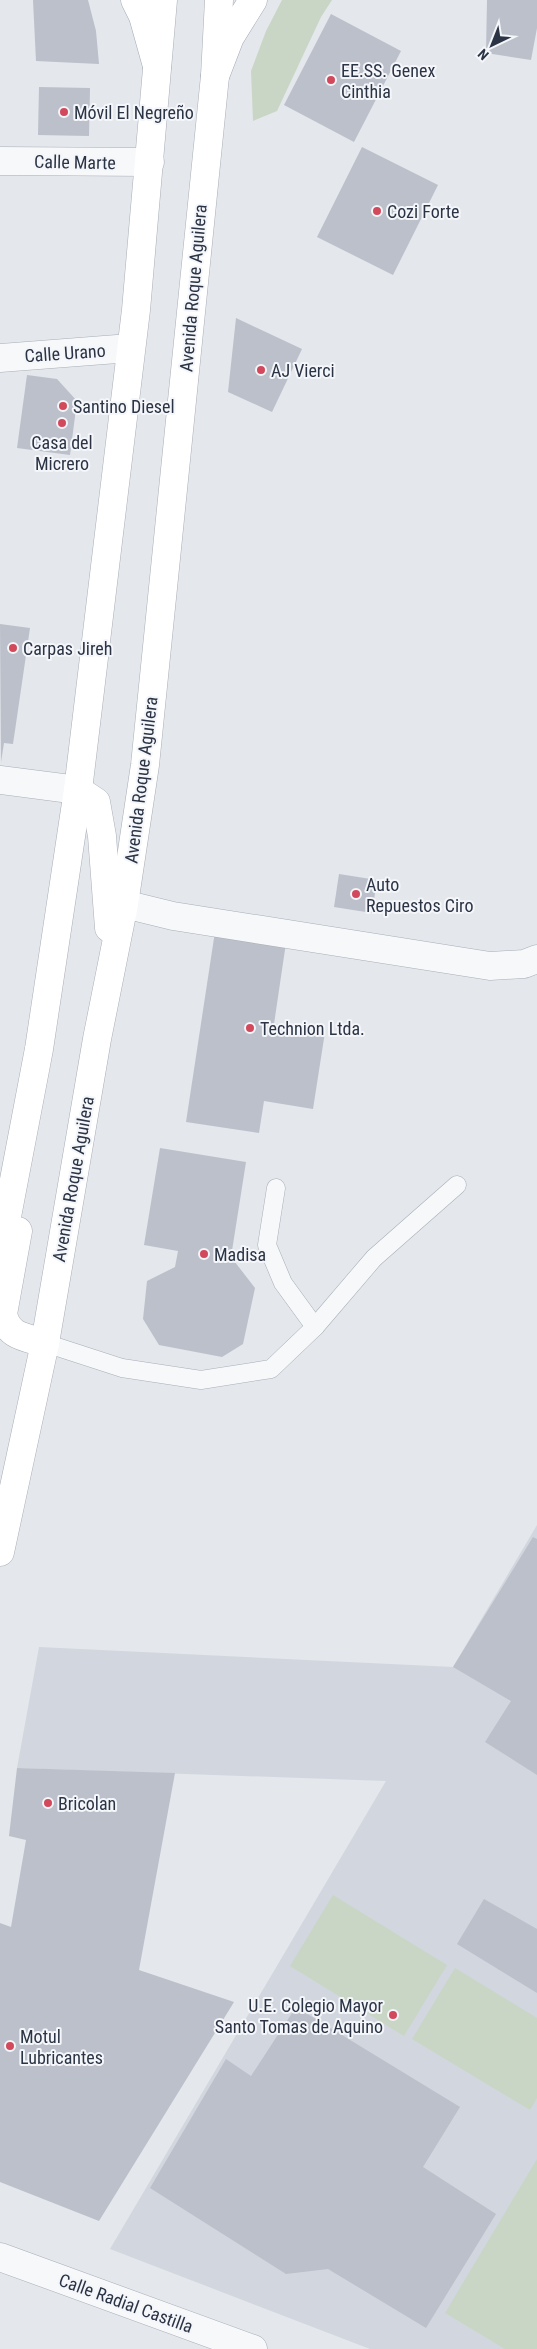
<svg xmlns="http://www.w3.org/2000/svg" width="537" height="2349" viewBox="0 0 537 2349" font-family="'Roboto Condensed',sans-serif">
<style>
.built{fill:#d2d6de}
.green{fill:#c9d6c5}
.building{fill:#bbc0ca}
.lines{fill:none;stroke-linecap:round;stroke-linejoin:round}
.service-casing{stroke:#a9aeb7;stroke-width:19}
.minor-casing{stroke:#a9aeb7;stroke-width:29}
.tertiary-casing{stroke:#a9aeb7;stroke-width:29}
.secondary-casing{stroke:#a9aeb7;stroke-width:29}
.primary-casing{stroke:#a3abb8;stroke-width:29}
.service{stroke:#f7f8fa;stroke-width:18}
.minor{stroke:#f7f8fa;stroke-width:28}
.tertiary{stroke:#f7f8fa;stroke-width:28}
.secondary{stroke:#fff;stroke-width:28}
.primary{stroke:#fff;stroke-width:28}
.poi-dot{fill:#d1495b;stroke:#f4f6f9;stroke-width:2}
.labels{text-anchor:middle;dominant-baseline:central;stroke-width:4;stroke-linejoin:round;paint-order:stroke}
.poi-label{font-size:18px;fill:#2b3445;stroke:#f4f6f9;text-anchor:start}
.street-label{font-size:18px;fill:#2b3445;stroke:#f4f6f9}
</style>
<rect width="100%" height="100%" fill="#e4e7ec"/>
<polygon class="built" points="537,1525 537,2349 370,2349 110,2249 386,1781 17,1768 39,1647 453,1667"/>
<g class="green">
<polygon points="282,0 332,0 321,17 277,111 253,121 251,71 266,31"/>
<polygon points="333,1895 447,1965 404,2036 290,1966"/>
<polygon points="455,1968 537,2018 537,2098 530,2110 412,2039"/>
<polygon points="537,2159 537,2349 505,2349 445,2313"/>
</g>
<g class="building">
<polygon points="33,0 88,0 96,31 99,64 36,61"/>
<polygon points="487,0 537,0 537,28 531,60 486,53"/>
<polygon points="331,14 401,51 354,142 284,105"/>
<polygon points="39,87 90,88 89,136 38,135"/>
<polygon points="362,147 438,185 393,275 317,237"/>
<polygon points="236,318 302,349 272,412 228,392"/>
<polygon points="27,375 57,379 77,401 70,455 17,448"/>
<polygon points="0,624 30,628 13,744 4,743 1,762"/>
<polygon points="339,874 377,880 372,913 334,907"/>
<polygon points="216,925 287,936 274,1024 325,1032 313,1109 264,1101 259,1133 186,1122"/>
<polygon points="160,1148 246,1162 231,1257 255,1288 243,1344 222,1357 159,1345 143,1319 147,1281 175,1267 178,1251 144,1245"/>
<polygon points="533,1537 537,1539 537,1775 485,1742 511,1701 453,1667"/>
<polygon points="17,1768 175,1773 139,1970 234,2002 99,2221 0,2182 0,1923 11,1927 26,1840 9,1836"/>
<polygon points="484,1899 537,1929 537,1993 457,1944"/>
<polygon points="296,2007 460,2107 423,2167 496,2214 426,2328 328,2269 286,2274 150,2188 226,2059 251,2076"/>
</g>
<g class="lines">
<defs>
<g id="service">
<polyline points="276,1188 267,1245 283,1283 315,1327"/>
<polyline points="45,1343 122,1368 201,1380 271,1369 315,1327 374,1258 457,1185"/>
</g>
<g id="minor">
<polyline points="0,161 150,162"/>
<polyline points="0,358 130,348"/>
<polyline points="0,780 78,790"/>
<polyline points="124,904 173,916 490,966 524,964 537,959"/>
</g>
<polyline id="tertiary" points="0,2257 253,2349"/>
<g id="secondary">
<polyline points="78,790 96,802 102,836 109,928"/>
<path d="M18,1231L3,1314C8,1337 25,1337 45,1343"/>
<polyline points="0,1253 39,1049 78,790 136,310 163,0"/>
<polyline points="0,1552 45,1343 97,1039 124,904 145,765 215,76 219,0"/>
</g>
<g id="primary">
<polyline points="135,0 143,16 157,66"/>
<polyline points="215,76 230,37 253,0"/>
</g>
</defs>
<use href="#service" class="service-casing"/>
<use href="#minor" class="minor-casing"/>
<use href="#tertiary" class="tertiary-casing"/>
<use href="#secondary" class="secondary-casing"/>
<use href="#primary" class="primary-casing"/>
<use href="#service" class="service"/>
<use href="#minor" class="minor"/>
<use href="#tertiary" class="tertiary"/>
<use href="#secondary" class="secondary"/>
<use href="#primary" class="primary"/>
</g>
<g class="poi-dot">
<circle cx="331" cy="80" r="5"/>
<circle cx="64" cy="112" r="5"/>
<circle cx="377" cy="211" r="5"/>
<circle cx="261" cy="370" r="5"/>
<circle cx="63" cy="406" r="5"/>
<circle cx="62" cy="423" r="5"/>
<circle cx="13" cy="648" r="5"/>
<circle cx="356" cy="894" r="5"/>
<circle cx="250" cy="1028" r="5"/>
<circle cx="204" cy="1254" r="5"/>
<circle cx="48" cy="1803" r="5"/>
<circle cx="393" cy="2015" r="5"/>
<circle cx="10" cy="2046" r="5"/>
</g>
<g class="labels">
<g class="poi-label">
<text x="341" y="70">EE.SS. Genex<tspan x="341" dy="21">Cinthia</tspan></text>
<text x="74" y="112">Móvil El Negreño</text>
<text x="387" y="211">Cozi Forte</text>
<text x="271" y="370">AJ Vierci</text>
<text x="73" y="406">Santino Diesel</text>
<text x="62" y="442" text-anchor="middle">Casa del<tspan x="62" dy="21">Micrero</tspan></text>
<text x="23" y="648">Carpas Jireh</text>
<text x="366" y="884">Auto<tspan x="366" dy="21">Repuestos Ciro</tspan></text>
<text x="260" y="1028">Technion Ltda.</text>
<text x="214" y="1254">Madisa</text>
<text x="58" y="1803">Bricolan</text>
<text x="383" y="2005" text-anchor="end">U.E. Colegio Mayor<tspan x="383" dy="21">Santo Tomas de Aquino</tspan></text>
<text x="20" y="2036">Motul<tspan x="20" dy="21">Lubricantes</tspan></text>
</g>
<g class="street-label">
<text transform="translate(75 162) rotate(1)">Calle Marte</text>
<text transform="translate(193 288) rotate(-85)">Avenida Roque Aguilera</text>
<text transform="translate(65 353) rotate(-4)">Calle Urano</text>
<text transform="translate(141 780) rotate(-83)">Avenida Roque Aguilera</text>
<text transform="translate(73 1179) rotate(-80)">Avenida Roque Aguilera</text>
<text transform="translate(126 2303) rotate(20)">Calle Radial Castilla</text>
</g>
</g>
<g transform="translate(492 45) rotate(223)" stroke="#f4f6f9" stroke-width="4" paint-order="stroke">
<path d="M0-4L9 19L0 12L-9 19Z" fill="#2b3445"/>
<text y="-8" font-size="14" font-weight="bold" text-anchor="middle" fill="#2b3445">N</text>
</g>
</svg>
